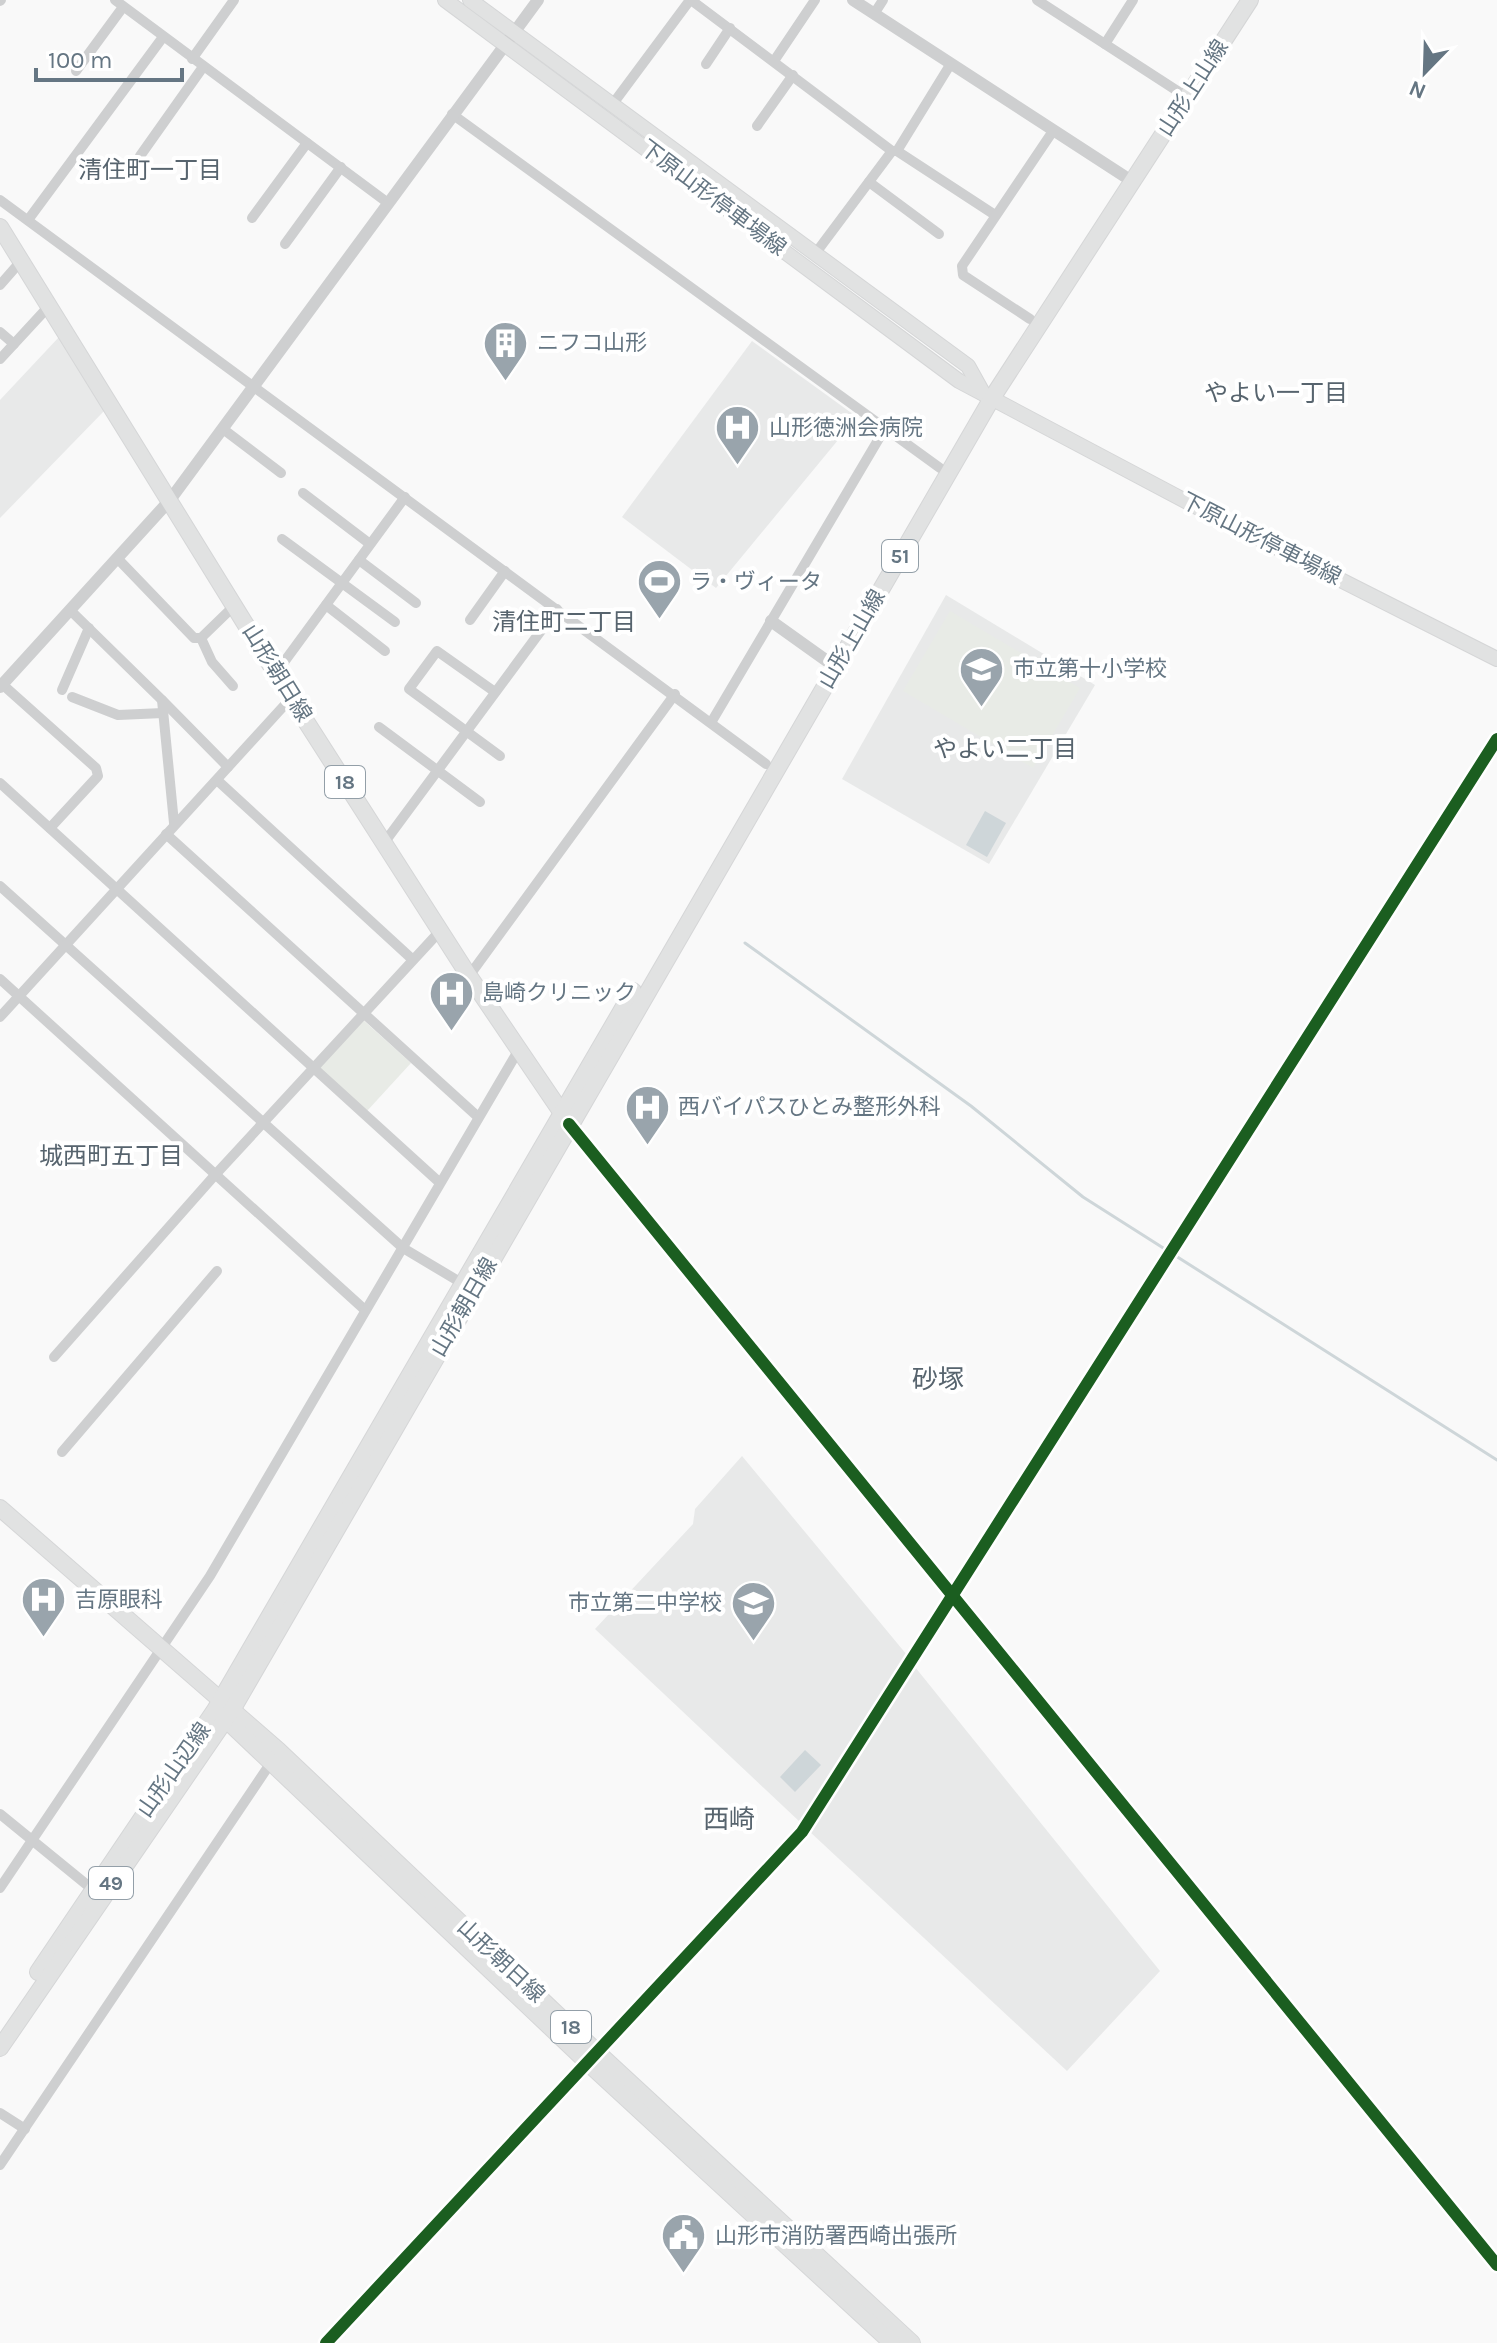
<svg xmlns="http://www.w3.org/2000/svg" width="1497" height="2343" viewBox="0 0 1497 2343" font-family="Karla,'Noto Sans JP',sans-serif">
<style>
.built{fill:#e8e9e9}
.green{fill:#e8ebe6}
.water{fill:#ced6d9}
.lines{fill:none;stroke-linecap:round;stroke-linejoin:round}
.stream{stroke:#ced6d9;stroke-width:3}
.secondary-casing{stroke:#d5d6d7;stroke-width:16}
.primary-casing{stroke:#d5d6d7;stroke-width:18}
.minor{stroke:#cecfd0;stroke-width:10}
.tertiary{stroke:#cecfd0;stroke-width:12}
.secondary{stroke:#e1e2e2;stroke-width:14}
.primary{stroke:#e1e2e2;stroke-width:16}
.cycleway-casing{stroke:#fff;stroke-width:17}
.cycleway{stroke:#1b5e20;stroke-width:12}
.labels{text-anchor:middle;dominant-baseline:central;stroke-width:8;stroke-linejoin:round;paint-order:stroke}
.shield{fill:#fff;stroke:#939fa8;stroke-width:2}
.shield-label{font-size:20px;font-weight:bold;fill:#657683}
.street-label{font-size:22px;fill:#657683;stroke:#fff}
.poi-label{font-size:22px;fill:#657683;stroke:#fff;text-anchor:start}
.neighbourhood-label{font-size:24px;fill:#57646e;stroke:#fff}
.quarter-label{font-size:26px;fill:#57646e;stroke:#fff}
</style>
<rect width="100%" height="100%" fill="#f9f9f9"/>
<g class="built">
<polygon points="60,336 105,410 0,518 0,400"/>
<polygon points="752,341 857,417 716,588 622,517"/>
<polygon points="946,595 1095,685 989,864 842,779"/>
<polygon points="742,1456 907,1655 801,1823 595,1629 693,1524 695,1509"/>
<polygon points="915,1667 1160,1971 1067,2071 809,1831"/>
</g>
<g class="green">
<polygon points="950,611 1080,688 1033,768 903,691"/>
<polygon points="362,1019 411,1063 367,1111 318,1067"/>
</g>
<g class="water">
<polygon points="985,811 1006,823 987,857 966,845"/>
<polygon points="805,1750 821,1765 795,1792 780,1777"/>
</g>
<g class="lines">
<polyline class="stream" points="745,943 971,1106 1083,1197 1497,1460"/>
<defs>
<g id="secondary">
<polyline points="445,0 959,381 1210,514 1497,659"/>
<polyline points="470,0 968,366 983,393"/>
</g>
<g id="primary">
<polyline points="0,227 291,698 469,976 566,1119"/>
<polyline points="0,1508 278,1750 597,2052 912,2343"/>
<polyline points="219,1713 588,2063 892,2343"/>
<polyline points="38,1972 215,1710 633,991"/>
<polyline points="0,2048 232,1710 992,398 1250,0"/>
</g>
</defs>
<use href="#secondary" class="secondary-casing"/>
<use href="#primary" class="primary-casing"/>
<g class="minor">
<polyline points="115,0 388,203"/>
<polyline points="691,0 892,151 897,151 995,215"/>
<polyline points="1037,0 1179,92"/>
<polyline points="0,1 1,0"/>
<polyline points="874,14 883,0"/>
<polyline points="1105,44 1133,0"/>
<polyline points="192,59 234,0"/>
<polyline points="774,61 815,0"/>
<polyline points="706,64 730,28"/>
<polyline points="76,71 123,7"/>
<polyline points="612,105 690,0"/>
<polyline points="452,114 940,468"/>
<polyline points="757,126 793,75"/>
<polyline points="897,151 950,65"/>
<polyline points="140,156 203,67"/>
<polyline points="869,182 939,234"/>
<polyline points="0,200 766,764"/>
<polyline points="252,218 307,143"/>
<polyline points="28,220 163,37"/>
<polyline points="285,244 341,167"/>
<polyline points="815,254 892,151"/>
<polyline points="0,285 21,261"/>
<polyline points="1030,319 963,275 962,266 1053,131"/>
<polyline points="0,332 14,344"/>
<polyline points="0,359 49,306"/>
<polyline points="223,429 281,473"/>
<polyline points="303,493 370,544"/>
<polyline points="282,539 395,622"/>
<polyline points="117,558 194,638 201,638 235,605"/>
<polyline points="359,560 416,603"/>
<polyline points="326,605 385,651"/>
<polyline points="70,610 162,700 174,823"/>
<polyline points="470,620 505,571"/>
<polyline points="201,638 212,662 233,686"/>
<polyline points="276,673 405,497"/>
<polyline points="2,684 96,768 98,776 50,828"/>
<polyline points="62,690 89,628"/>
<polyline points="495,692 437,651 409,689 500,756"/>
<polyline points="72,697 118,715 163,713"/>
<polyline points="162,700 228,767"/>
<polyline points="712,721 884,430"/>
<polyline points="379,727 480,802"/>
<polyline points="217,780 412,959"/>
<polyline points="0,783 439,1182"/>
<polyline points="166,834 477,1116"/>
<polyline points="384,843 557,609"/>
<polyline points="0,886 403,1248 465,1285"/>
<polyline points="469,976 675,694"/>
<polyline points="0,979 365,1310"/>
<polyline points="0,1017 291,698"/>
<polyline points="54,1357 215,1175 440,931"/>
<polyline points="62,1452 217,1271"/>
<polyline points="0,1814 92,1889"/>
<polyline points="0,1888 210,1576 518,1051"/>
<polyline points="0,2113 25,2129"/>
<polyline points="0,2165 272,1761"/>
<polyline points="326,2343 802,1832 1497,739"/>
</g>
<g class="tertiary">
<polyline points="853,0 1124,176"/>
<polyline points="771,621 827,661"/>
<polyline points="0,687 170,500 538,0"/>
<polyline points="569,1124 1497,2265"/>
</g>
<use href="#secondary" class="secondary"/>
<use href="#primary" class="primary"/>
<defs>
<g id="cycleway">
<polyline points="569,1124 1497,2265"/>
<polyline points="326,2343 802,1832 1497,739"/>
</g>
</defs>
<use href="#cycleway" class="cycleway-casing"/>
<use href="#cycleway" class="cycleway"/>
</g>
<defs>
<symbol id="building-pin" viewBox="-11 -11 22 30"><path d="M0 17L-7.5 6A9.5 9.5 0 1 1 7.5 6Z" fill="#99a4ac" stroke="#fff"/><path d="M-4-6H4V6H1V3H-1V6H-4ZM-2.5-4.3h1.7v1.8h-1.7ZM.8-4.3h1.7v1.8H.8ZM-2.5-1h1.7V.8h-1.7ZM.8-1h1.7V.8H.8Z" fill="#fff"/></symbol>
<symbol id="hospital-pin" viewBox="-11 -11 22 30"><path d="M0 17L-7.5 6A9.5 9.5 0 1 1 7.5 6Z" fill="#99a4ac" stroke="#fff"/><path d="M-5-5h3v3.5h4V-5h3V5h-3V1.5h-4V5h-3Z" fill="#fff"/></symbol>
<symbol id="stadium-pin" viewBox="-11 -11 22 30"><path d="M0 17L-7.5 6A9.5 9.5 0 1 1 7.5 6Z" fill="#99a4ac" stroke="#fff"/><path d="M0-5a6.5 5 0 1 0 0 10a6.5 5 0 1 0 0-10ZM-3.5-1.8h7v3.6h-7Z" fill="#fff"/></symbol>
<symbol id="school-pin" viewBox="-11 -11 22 30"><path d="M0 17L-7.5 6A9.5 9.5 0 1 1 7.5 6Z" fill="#99a4ac" stroke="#fff"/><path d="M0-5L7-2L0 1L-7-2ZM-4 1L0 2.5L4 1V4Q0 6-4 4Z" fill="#fff"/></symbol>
<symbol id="civic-pin" viewBox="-11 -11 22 30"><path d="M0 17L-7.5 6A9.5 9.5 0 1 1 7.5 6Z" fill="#99a4ac" stroke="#fff"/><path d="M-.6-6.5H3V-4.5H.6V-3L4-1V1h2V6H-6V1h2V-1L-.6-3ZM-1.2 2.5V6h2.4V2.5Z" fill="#fff"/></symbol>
</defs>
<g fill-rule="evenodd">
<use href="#building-pin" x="480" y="318" width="51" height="69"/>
<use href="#hospital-pin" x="712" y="402" width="51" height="69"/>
<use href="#stadium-pin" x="634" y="556" width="51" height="69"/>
<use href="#school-pin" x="956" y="644" width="51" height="69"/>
<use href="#hospital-pin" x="426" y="968" width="51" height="69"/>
<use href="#hospital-pin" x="622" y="1082" width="51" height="69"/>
<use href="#hospital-pin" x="18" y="1574" width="51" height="69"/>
<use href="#school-pin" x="728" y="1578" width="51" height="69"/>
<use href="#civic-pin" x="658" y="2210" width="51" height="69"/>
</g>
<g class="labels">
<g class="shield">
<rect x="882" y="540" width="36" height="32" rx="6"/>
<rect x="325" y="766" width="40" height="32" rx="6"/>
<rect x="89" y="1867" width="44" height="32" rx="6"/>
<rect x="551" y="2011" width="40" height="32" rx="6"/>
</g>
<g class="shield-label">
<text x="900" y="556">51</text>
<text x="345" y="782">18</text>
<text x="111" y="1883">49</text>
<text x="571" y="2027">18</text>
</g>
<g class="street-label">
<text transform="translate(1193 88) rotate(-57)">山形上山線</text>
<text transform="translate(713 198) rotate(37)">下原山形停車場線</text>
<text transform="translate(1261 539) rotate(27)">下原山形停車場線</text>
<text transform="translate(852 639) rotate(-60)">山形上山線</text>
<text transform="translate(277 673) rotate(58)">山形朝日線</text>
<text transform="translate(464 1307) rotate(-60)">山形朝日線</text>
<text transform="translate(174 1770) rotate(-55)">山形山辺線</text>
<text transform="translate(501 1961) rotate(43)">山形朝日線</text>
</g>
<g class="poi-label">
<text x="537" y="343">ニフコ山形</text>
<text x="769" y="428">山形徳洲会病院</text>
<text x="690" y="582">ラ・ヴィータ</text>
<text x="1013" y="669">市立第十小学校</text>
<text x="482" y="993">島崎クリニック</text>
<text x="678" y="1107">西バイパスひとみ整形外科</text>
<text x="75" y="1600">吉原眼科</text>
<text x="722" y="1603" text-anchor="end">市立第二中学校</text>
<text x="715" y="2236">山形市消防署西崎出張所</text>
</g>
<g class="neighbourhood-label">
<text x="150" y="170">清住町一丁目</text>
<text x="1276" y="393">やよい一丁目</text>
<text x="564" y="622">清住町二丁目</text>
<text x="1005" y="749">やよい二丁目</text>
<text x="111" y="1156">城西町五丁目</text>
</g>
<g class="quarter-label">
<text x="938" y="1379">砂塚</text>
<text x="729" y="1819">西崎</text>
</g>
</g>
<g transform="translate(1425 72) rotate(203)" stroke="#ffffff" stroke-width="6" paint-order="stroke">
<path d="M0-6L14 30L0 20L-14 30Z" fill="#657683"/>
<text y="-12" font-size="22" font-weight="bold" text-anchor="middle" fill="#657683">N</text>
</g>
<path d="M36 68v12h146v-12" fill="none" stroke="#657683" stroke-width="4"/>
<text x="48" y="68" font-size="24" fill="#657683" stroke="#ffffff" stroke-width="6" paint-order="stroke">100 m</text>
</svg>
